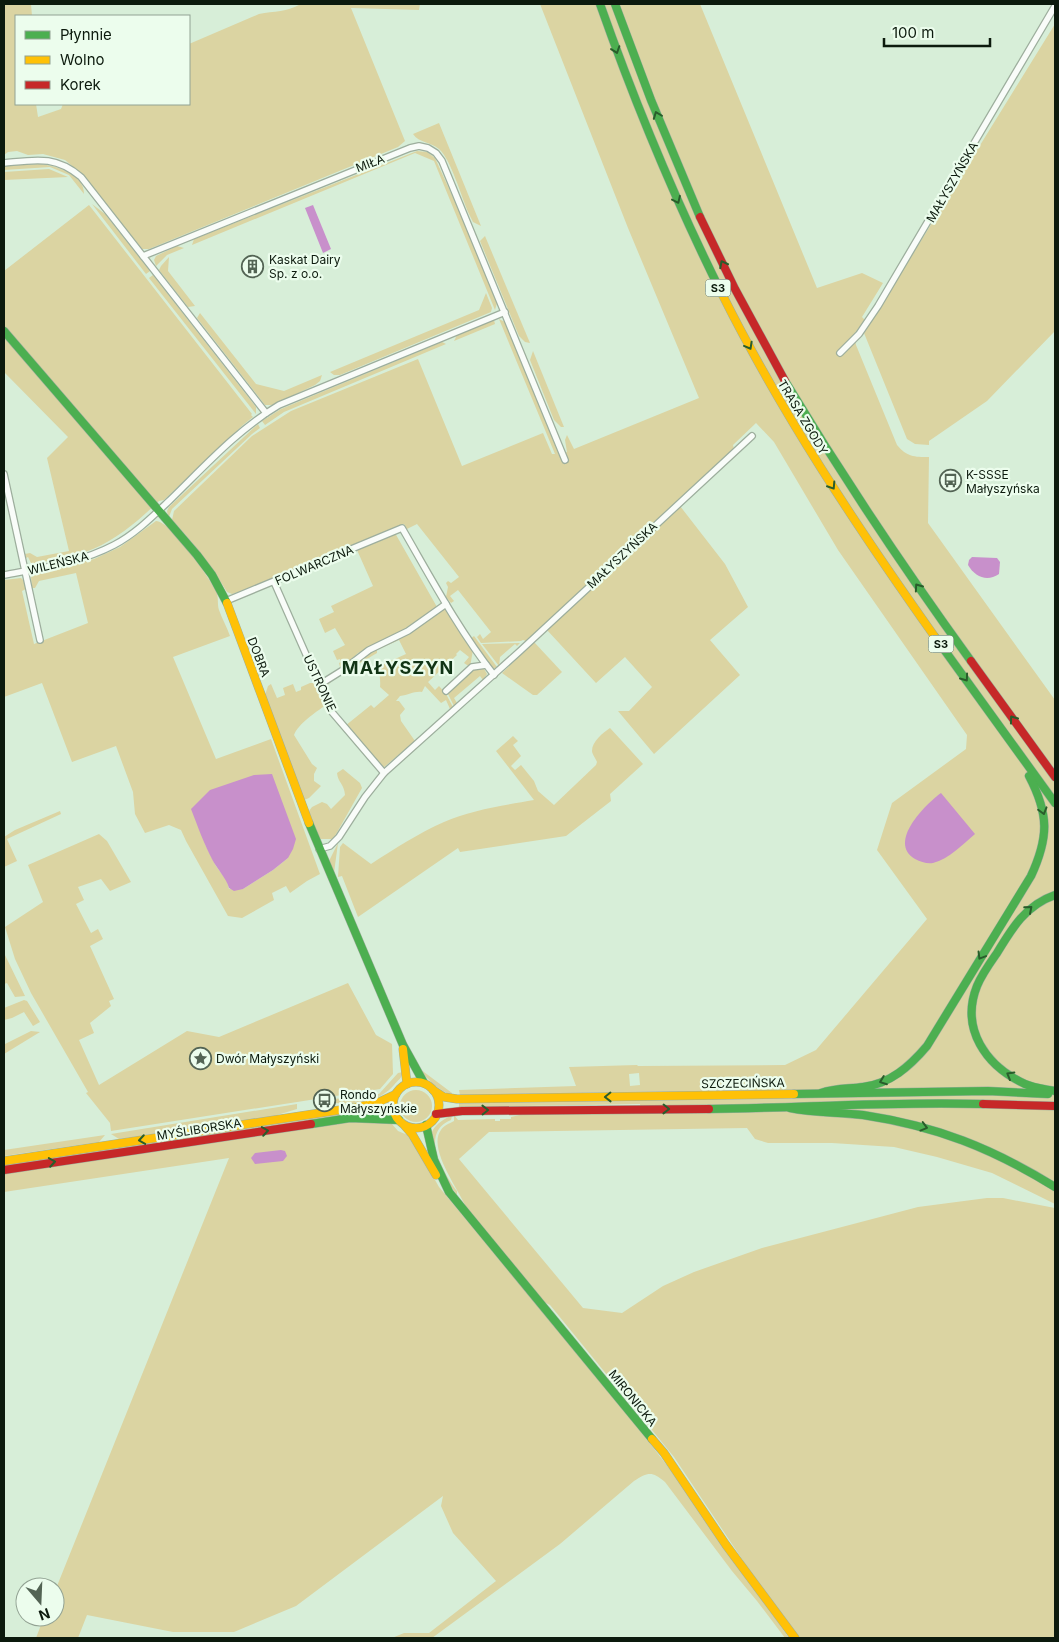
<svg xmlns="http://www.w3.org/2000/svg" width="1059" height="1642" viewBox="0 0 1059 1642" font-family="Inter,sans-serif">
<style>
.green{fill:#dbd4a2;fill-rule:evenodd}
.water{fill:#c890cb}
.lines{fill:none;stroke-linecap:round;stroke-linejoin:round}
.street-casing{stroke:#9dae9d;stroke-width:8}
.fast-casing{stroke:#9dae9d;stroke-width:9}
.slow-casing{stroke:#9dae9d;stroke-width:9}
.jam-casing{stroke:#9dae9d;stroke-width:9}
.street{stroke:#f9fcf9;stroke-width:5.5}
.fast{stroke:#4caf50;stroke-width:8}
.slow{stroke:#ffc107;stroke-width:8}
.jam{stroke:#c62828;stroke-width:8}
.oneway{stroke:#295d2b}
.labels{text-anchor:middle;dominant-baseline:central;stroke-width:4.5;stroke-linejoin:round;paint-order:stroke}
.shield{fill:#ecfded;stroke:#4f5e50;stroke-width:1}
.shield-label{font-size:11px;font-weight:bold;fill:#0c1a0d}
.street-label{font-size:12px;fill:#0c1a0d;stroke:#ecfded}
.poi-label{font-size:12px;fill:#0c1a0d;stroke:#ecfded;text-anchor:start}
.district-label{font-size:18px;font-weight:bold;letter-spacing:1px;fill:#113415;stroke:#ecfded}
</style>
<rect width="100%" height="100%" fill="#d7eed8"/>
<g class="green">
<path d="M4,4H31L32,16H16V104H36L38,117L61,109L63,104H189V44L259,14C274,11 287,12 301,4H420L419,10L351,8L405,141L398,147L149,249H142L83,175L65,160L43,154L28,155L17,151L8,152L4,155Z"/>
<path d="M540,4H700L817,288L862,273L883,283L862,317L865,320L854,334L856,345L897,445C907,457 914,457 929,457L928,523L1055,700V1204L992,1173L937,1157L894,1147L832,1143H768L755,1139L747,1128L489,1132L459,1159L583,1308L622,1313L663,1286L694,1272L762,1248L918,1207L987,1198H1003L1055,1208V1638H800L748,1568L674,1457L550,1305L544,1302L467,1209C459,1190 427,1148 441,1130C444,1125 449,1124 454,1121V1115L458,1120L495,1119V1121H500V1119H511V1117L524,1114L641,1113L640,1104L459,1107V1103L640,1100V1092L460,1095L459,1090L576,1086L569,1067L637,1065L638,1066L785,1065L816,1050L927,919L877,850L892,803L966,749L967,735L838,550L774,442L756,423L733,445L734,449L526,641L523,640L521,641L481,643L477,637L480,634L483,639L491,632L458,590L450,596L454,601L451,603L446,597L448,587L446,583L448,581L451,583L459,577L417,524L407,529L404,524L275,579L232,594L227,592C210,564 195,544 172,520L174,511L252,436L291,411L418,359L462,466L543,433L552,454H555L499,319L505,322L559,455L567,452L565,440L567,435L574,449L699,398L628,228ZM639,1073L640,1085L630,1086L629,1074Z"/>
<polygon points="1055,24 1055,331 987,401 929,441 929,445 915,444 907,439 864,333"/>
<path d="M439,123L481,226L473,222L469,214C462,199 451,159 439,149C431,142 419,143 413,134Z"/>
<polygon points="417,151 427,152 435,158 456,204 497,303 495,310 434,161 415,153 192,245 194,239"/>
<path d="M39,164C54,165 85,174 84,194L69,175L50,167L4,170V166Z"/>
<polygon points="49,169 68,177 4,180 4,172"/>
<polygon points="92,204 105,214 150,271 146,274"/>
<path d="M89,205L252,414L251,415L253,417L243,425L164,500L159,501C139,520 119,538 93,549C74,557 53,560 33,564L31,563L28,557L26,558L25,554L30,553L37,557L69,551L47,458L68,437L4,372V271Z"/>
<polygon points="485,236 530,343 525,342 519,336 480,241"/>
<polygon points="177,246 184,248 167,255 156,266 154,260 156,256"/>
<polygon points="169,257 168,271 195,306 188,307 159,270 161,266"/>
<polygon points="153,275 256,407 256,414 149,278"/>
<polygon points="486,293 492,308 491,312 340,375 334,375 330,372 479,310"/>
<polygon points="200,313 256,384 284,391 322,375 320,381 315,385 273,405 265,405 197,318"/>
<polygon points="494,320 495,324 454,341 457,335"/>
<polygon points="442,342 446,344 284,412 265,425 262,421 281,409"/>
<polygon points="533,351 564,427 561,427 554,420 530,360"/>
<polygon points="258,424 260,428 252,434 172,509 169,517 168,516 167,511 169,507"/>
<polygon points="680,506 725,564 748,607 710,640 740,675 654,754 618,711 629,711 652,687 625,657 596,683 547,630"/>
<path d="M156,521C172,522 208,576 216,591C219,597 217,604 219,610C222,619 227,627 230,636L173,657L216,759L271,739L320,874L307,881L290,893L286,886L272,893L274,900L242,918L228,916L186,841L181,830L169,825L145,833L135,814L133,792L116,746L72,762L42,683L4,697V580L21,578L25,582L26,589L22,591L34,644L88,623L76,573L39,581L35,588H32L31,577L35,574L94,559L120,547ZM205,844L288,858L273,870L243,889H229L227,881L216,866Z"/>
<polygon points="395,533 437,607 396,635 358,653 343,667 340,667 339,663 341,662 340,659 337,660 333,651 345,645 335,628 325,633 319,619 334,612 331,606 373,586 357,550"/>
<path d="M446,607L473,650L470,667L464,663L469,657L460,650L456,654L457,655L428,682L435,690L439,686L446,694L453,707L450,709L446,700L441,703L425,686L422,692C414,691 409,695 400,696L396,701H399L405,709L400,715L401,721L415,741L383,768L345,726L371,705L374,708L389,695L380,687C381,679 378,671 380,663L384,664L406,654L399,640L377,650V653L338,676L324,688L323,685L355,661Z"/>
<polygon points="474,636 497,667 493,669 484,661 470,639"/>
<polygon points="534,642 562,672 537,695 533,695 502,673"/>
<polygon points="520,643 517,646 515,644 500,657 499,666 482,644"/>
<polygon points="483,667 487,674 483,680 480,676 454,698 457,703 454,706 447,692 473,668"/>
<path d="M310,683H316L326,705C316,712 298,724 294,735L312,764L317,768L314,774V781L321,786L309,798L304,800L265,695L268,686L271,684L277,698L285,695L283,688L293,684L296,692L301,690V687Z"/>
<path d="M610,728L643,764L610,794L611,801L566,836L460,852L458,848L358,917L342,876L338,877L340,847L343,843L371,864C394,849 419,833 444,822C470,810 506,805 534,800L496,751L513,736L518,741L513,745L521,756L511,766L515,770L521,765L534,781L538,791L554,805L596,765L597,762C596,759 592,754 592,751C592,741 603,733 610,728Z"/>
<path d="M343,769L360,783L362,788L335,836L332,839H321L318,837L309,811L312,807L322,802L327,804L331,809L345,795C344,783 338,783 337,773Z"/>
<polygon points="60,811 61,814 7,839 17,861 4,867 4,837 15,830"/>
<polygon points="99,834 107,841 131,882 110,891 101,879 78,887 84,900 76,904 91,933 98,929 103,939 90,946 114,999 109,1001 111,1006 90,1023 94,1033 79,1040 99,1085 187,1031 219,1037 348,983 376,1035 392,1044 393,1074 380,1089 111,1131 110,1123 86,1093 88,1092 31,993 15,959 5,927 43,902 28,865"/>
<polygon points="338,843 334,873 333,874 329,861"/>
<polygon points="4,953 25,996 15,997 7,983 4,984"/>
<polygon points="24,1000 27,1001 40,1022 33,1026 24,1012 12,1018 4,1020 4,1008"/>
<polygon points="31,1031 40,1032 4,1054 4,1042 5,1044"/>
<path d="M420,1069L452,1093V1095C440,1091 426,1079 420,1069Z"/>
<path d="M403,1072C402,1078 398,1080 394,1085C378,1103 357,1104 334,1103V1099L379,1094L398,1073Z"/>
<circle cx="416" cy="1106" r="16"/>
<polygon points="297,1104 297,1109 274,1116 119,1139 111,1134"/>
<polygon points="385,1104 387,1114 354,1114 4,1166 4,1164 353,1112"/>
<path d="M452,1116L451,1120C419,1133 443,1172 457,1191V1195C447,1181 431,1154 431,1137C431,1127 444,1118 452,1116Z"/>
<path d="M372,1121L392,1124L398,1131L410,1136L439,1187L608,1390L669,1468L789,1638H785L757,1601L732,1571L665,1482C652,1471 648,1472 634,1481L560,1544L432,1638H392L404,1633H429L496,1581L453,1533L441,1506L443,1496L296,1606L234,1632H173L87,1615L78,1638H36L44,1617H55V1591L229,1158L4,1192V1174L350,1122Z"/>
<polygon points="105,1135 99,1142 4,1156 4,1150"/>
</g>
<g class="water">
<polygon points="313,205 331,249 323,253 305,208"/>
<path d="M972,557L997,558L1000,562L999,574C987,582 975,577 968,565L969,560Z"/>
<path d="M272,774L296,839L293,849L288,858L273,870L243,889L234,891L229,888C226,878 218,870 213,861C204,844 198,827 191,809L210,790L254,775Z"/>
<path d="M941,793L975,834C963,844 949,859 933,863C927,864 921,862 915,859C887,842 926,804 941,793Z"/>
<polygon points="281,1150 285,1151 287,1156 283,1161 255,1164 251,1158 255,1153"/>
</g>
<g class="lines">
<defs>
<g id="street">
<path d="M4,163C35,160 55,155 81,177L266,413"/>
<polyline points="143,256 410,148 419,146 428,148 436,153 442,161 565,460"/>
<polyline points="840,353 859,334 878,306 1055,6"/>
<polyline points="4,474 40,640"/>
<path d="M4,575C41,568 80,563 114,545C135,534 152,517 170,500C204,467 237,430 279,405L505,312"/>
<polyline points="274,582 331,711 384,773"/>
<path d="M226,601L402,528C431,578 458,629 494,675"/>
<polyline points="319,685 343,670 369,650 408,631 446,604"/>
<polyline points="446,691 472,667 486,665"/>
<polyline points="319,849 330,846 339,837 365,797 384,773 520,651 752,436"/>
</g>
<g id="fast">
<path d="M600,4C635,103 675,200 722,294"/>
<polyline points="615,4 651,100 700,217"/>
<polyline points="4,331 197,555 212,575 227,603"/>
<path d="M785,381C843,477 905,570 971,661"/>
<polyline points="935,637 1055,803"/>
<polyline points="309,823 403,1045 424,1083"/>
<path d="M1055,895C1026,905 1012,928 997,953C990,963 982,974 977,986C960,1029 986,1066 1025,1084C1034,1088 1045,1089 1055,1091"/>
<path d="M821,1093C835,1088 849,1089 863,1087C890,1084 910,1066 927,1046L1031,876C1049,837 1049,814 1029,776"/>
<polyline points="794,1094 988,1091 1048,1094"/>
<path d="M790,1108C814,1113 838,1112 863,1115C936,1126 992,1148 1055,1187"/>
<path d="M709,1109C800,1108 891,1101 983,1104"/>
<polyline points="311,1124 350,1118 399,1120"/>
<polyline points="426,1125 434,1160 449,1192 652,1439"/>
</g>
<g id="slow">
<path d="M722,294C782,414 857,527 935,637"/>
<polyline points="227,603 309,823"/>
<polyline points="403,1049 407,1084"/>
<circle cx="416" cy="1105" r="23"/>
<polyline points="433,1090 444,1097 457,1099 794,1094"/>
<polyline points="405,1126 412,1134 436,1175"/>
<polyline points="4,1161 359,1107 379,1102 396,1094"/>
<polyline points="652,1439 664,1453 726,1545 795,1638"/>
</g>
<g id="jam">
<polyline points="700,217 735,289 785,381"/>
<polyline points="971,661 1055,777"/>
<polyline points="983,1104 1055,1106"/>
<polyline points="436,1114 462,1111 709,1109"/>
<polyline points="4,1170 311,1124"/>
</g>
</defs>
<use href="#street" class="street-casing"/>
<use href="#fast" class="fast-casing"/>
<use href="#slow" class="slow-casing"/>
<use href="#jam" class="jam-casing"/>
<use href="#street" class="street"/>
<use href="#fast" class="fast"/>
<use href="#slow" class="slow"/>
<use href="#jam" class="jam"/>
</g>
<defs><path id="oneway-chevron" d="M-2-3.5L2.5 0L-2 3.5" fill="none" stroke-width="1.6" stroke-linecap="round" stroke-linejoin="round" transform="scale(1.25)"/></defs>
<g class="oneway">
<use href="#oneway-chevron" transform="translate(616 50) rotate(71)"/>
<use href="#oneway-chevron" transform="translate(657 115) rotate(-111)"/>
<use href="#oneway-chevron" transform="translate(677 200) rotate(65)"/>
<use href="#oneway-chevron" transform="translate(723 264) rotate(-117)"/>
<use href="#oneway-chevron" transform="translate(749 346) rotate(61)"/>
<use href="#oneway-chevron" transform="translate(832 486) rotate(57)"/>
<use href="#oneway-chevron" transform="translate(918 587) rotate(-125)"/>
<use href="#oneway-chevron" transform="translate(965 678) rotate(54)"/>
<use href="#oneway-chevron" transform="translate(1013 719) rotate(-126)"/>
<use href="#oneway-chevron" transform="translate(1043 811) rotate(74)"/>
<use href="#oneway-chevron" transform="translate(1029 909) rotate(-41)"/>
<use href="#oneway-chevron" transform="translate(981 956) rotate(121)"/>
<use href="#oneway-chevron" transform="translate(1010 1075) rotate(-150)"/>
<use href="#oneway-chevron" transform="translate(883 1081) rotate(159)"/>
<use href="#oneway-chevron" transform="translate(608 1097) rotate(179)"/>
<use href="#oneway-chevron" transform="translate(666 1109) rotate(1)"/>
<use href="#oneway-chevron" transform="translate(485 1110) rotate(-1)"/>
<use href="#oneway-chevron" transform="translate(924 1127) rotate(15)"/>
<use href="#oneway-chevron" transform="translate(265 1131) rotate(-9)"/>
<use href="#oneway-chevron" transform="translate(142 1140) rotate(171)"/>
<use href="#oneway-chevron" transform="translate(52 1162) rotate(-9)"/>
</g>
<defs>
<symbol id="building-ring" viewBox="-11 -11 22 22"><circle r="9.5" fill="#ecfded" stroke="#536454" stroke-width="1.5"/><path d="M-4-6H4V6H1V3H-1V6H-4ZM-2.5-4.3h1.7v1.8h-1.7ZM.8-4.3h1.7v1.8H.8ZM-2.5-1h1.7V.8h-1.7ZM.8-1h1.7V.8H.8Z" fill="#536454"/></symbol>
<symbol id="bus-ring" viewBox="-11 -11 22 22"><circle r="9.5" fill="#ecfded" stroke="#536454" stroke-width="1.5"/><path d="M-5-6H5V4H4V6H2V4H-2V6H-4V4H-5ZM-3.5-4V0h7V-4ZM-3.5 1.2v1.5H-2V1.2ZM2 1.2v1.5H3.5V1.2Z" fill="#536454"/></symbol>
<symbol id="sight-ring" viewBox="-11 -11 22 22"><circle r="9.5" fill="#ecfded" stroke="#536454" stroke-width="1.5"/><path d="M0-6L1.8-2.2L6-1.7L2.9 1.2L3.7 5.4L0 3.3L-3.7 5.4L-2.9 1.2L-6-1.7L-1.8-2.2Z" fill="#536454"/></symbol>
</defs>
<g fill-rule="evenodd">
<use href="#building-ring" x="240" y="254" width="25" height="25"/>
<use href="#bus-ring" x="938" y="468" width="25" height="25"/>
<use href="#sight-ring" x="188" y="1046" width="25" height="25"/>
<use href="#bus-ring" x="312" y="1088" width="25" height="25"/>
</g>
<g class="labels">
<g class="shield">
<rect x="705.5" y="279.5" width="25" height="17" rx="4"/>
<rect x="928.5" y="635.5" width="25" height="17" rx="4"/>
</g>
<g class="shield-label">
<text x="718" y="288">S3</text>
<text x="941" y="644">S3</text>
</g>
<g class="street-label">
<text transform="translate(370 163) rotate(-21)">MIŁA</text>
<text transform="translate(952 182) rotate(-60)">MAŁYSZYŃSKA</text>
<text transform="translate(803 417) rotate(59)">TRASA ZGODY</text>
<text transform="translate(622 555) rotate(-43)">MAŁYSZYŃSKA</text>
<text transform="translate(58 563) rotate(-14)">WILEŃSKA</text>
<text transform="translate(314 565) rotate(-23)">FOLWARCZNA</text>
<text transform="translate(259 657) rotate(69)">DOBRA</text>
<text transform="translate(320 683) rotate(65)">USTRONIE</text>
<text transform="translate(743 1083) rotate(-1)">SZCZECIŃSKA</text>
<text transform="translate(199 1129) rotate(-9)">MYŚLIBORSKA</text>
<text transform="translate(633 1398) rotate(51)">MIRONICKA</text>
</g>
<g class="poi-label">
<text x="269" y="259">Kaskat Dairy<tspan x="269" dy="14">Sp. z o.o.</tspan></text>
<text x="966" y="474">K-SSSE<tspan x="966" dy="14">Małyszyńska</tspan></text>
<text x="216" y="1058">Dwór Małyszyński</text>
<text x="340" y="1094">Rondo<tspan x="340" dy="14">Małyszyńskie</tspan></text>
</g>
<g class="district-label">
<text x="398" y="667">MAŁYSZYN</text>
</g>
</g>
<rect width="1059" height="1642" fill="none" stroke="#0c1a0d" stroke-width="10"/>
<rect x="15" y="15" width="175" height="90" fill="#ecfded" stroke="#92a293"/>
<rect x="25" y="31" width="25" height="8" fill="#4caf50" stroke="#92a293"/>
<text x="60" y="40" font-size="15" fill="#0c1a0d">Płynnie</text>
<rect x="25" y="56" width="25" height="8" fill="#ffc107" stroke="#92a293"/>
<text x="60" y="65" font-size="15" fill="#0c1a0d">Wolno</text>
<rect x="25" y="81" width="25" height="8" fill="#c62828" stroke="#92a293"/>
<text x="60" y="90" font-size="15" fill="#0c1a0d">Korek</text>
<g transform="translate(40 1602) rotate(161)"><circle r="24" fill="#ecfded" stroke="#92a293"/>
<path d="M0-4L9 19L0 12L-9 19Z" fill="#536454"/>
<text y="-8" font-size="14" font-weight="bold" text-anchor="middle" fill="#0c1a0d">N</text>
</g>
<path d="M884 38v8h106v-8" fill="none" stroke="#0c1a0d" stroke-width="2.5"/>
<text x="892" y="38" font-size="15" fill="#0c1a0d" stroke="#ecfded" stroke-width="4" paint-order="stroke">100 m</text>
</svg>
